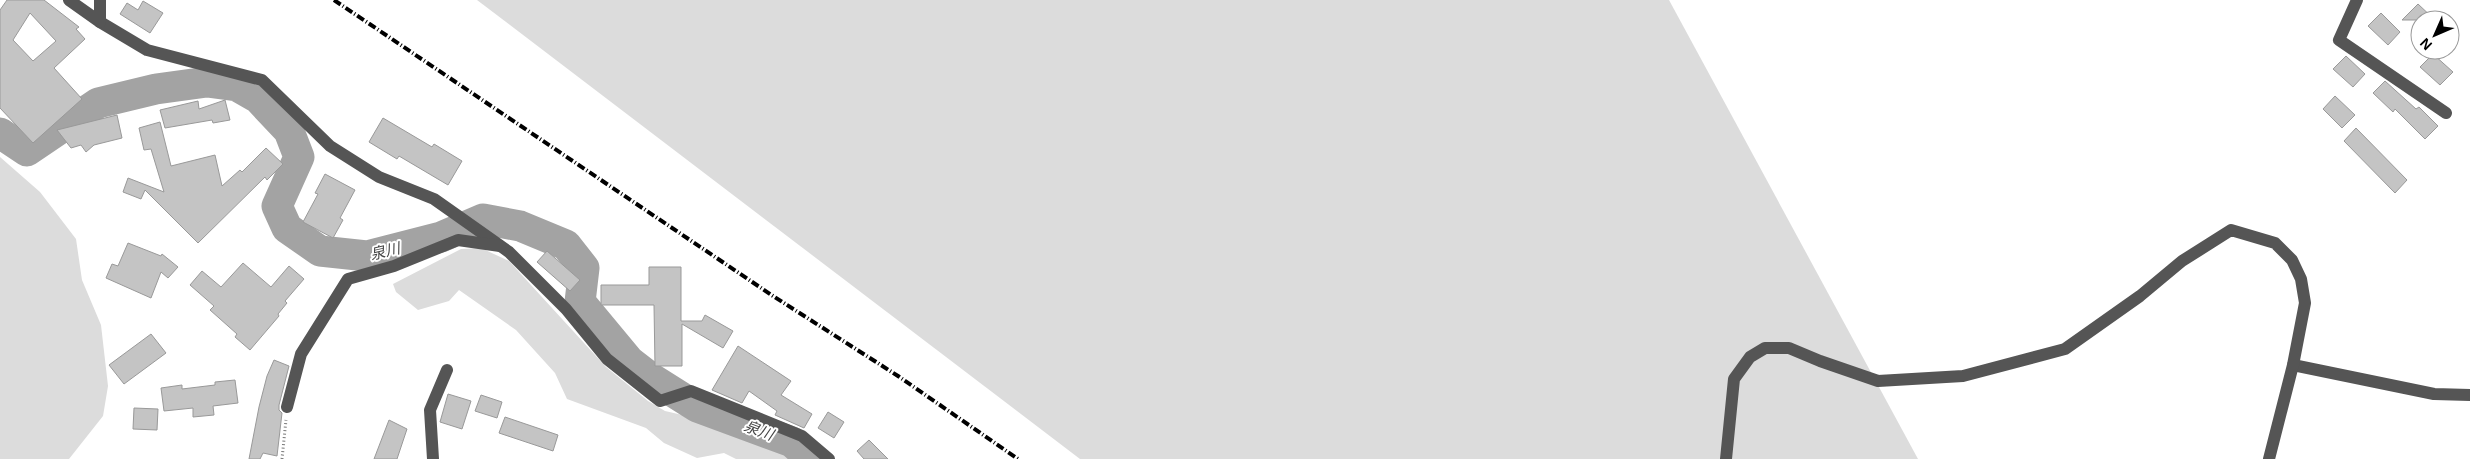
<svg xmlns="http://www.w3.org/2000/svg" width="2470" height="459" viewBox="0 0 2470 459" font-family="Helvetica,'Noto Sans JP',sans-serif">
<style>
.green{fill:#dcdcdc}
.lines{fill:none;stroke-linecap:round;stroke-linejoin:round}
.river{stroke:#a3a3a3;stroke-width:31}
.building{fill:#c4c4c4;stroke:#999;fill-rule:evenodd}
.path{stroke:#777;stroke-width:3;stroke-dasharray:1 2.5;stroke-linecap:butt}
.minor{stroke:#555;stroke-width:12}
.rail{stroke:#000;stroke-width:4;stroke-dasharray:8 2.5 1 2.5;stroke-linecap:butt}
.labels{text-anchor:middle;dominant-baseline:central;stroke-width:4;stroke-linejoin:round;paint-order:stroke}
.water-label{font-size:15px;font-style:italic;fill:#444;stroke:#fff}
</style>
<rect width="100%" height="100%" fill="#fff"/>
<g class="green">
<polygon points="477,0 1669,0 1918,459 1080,459"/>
<polygon points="0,157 40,192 76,239 82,280 101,325 108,386 103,416 69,459 0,459"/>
<polygon points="481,248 509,261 606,367 648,401 665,411 730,426 788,447 801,459 736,459 724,453 697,458 664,443 646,428 567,399 555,373 516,330 459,290 449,301 418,310 396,292 393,284 461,249"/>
</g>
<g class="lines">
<polyline class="river" points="0,133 27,151 98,103 156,89 207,82 237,86 258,98 289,131 299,157 277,206 287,228 320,251 367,256 441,237 483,219 520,226 566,245 584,268 580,302 629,361 651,378 697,407 792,442 811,459"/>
</g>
<g class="building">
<path d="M7,0H44L79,27L76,29L85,39L54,68L82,99L33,143L0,108V10ZM30,13L56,41L33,61L13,40Z"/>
<polygon points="143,1 163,13 150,33 120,14 127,3 138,10"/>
<polygon points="2418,4 2435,20 2402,20"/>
<polygon points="2381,13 2400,32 2388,45 2368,26"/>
<polygon points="2433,54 2453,72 2440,85 2420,67"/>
<polygon points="2346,56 2365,74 2353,87 2333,69"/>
<polygon points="2385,81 2416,109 2419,107 2438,126 2425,139 2395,109 2393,112 2373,93"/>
<polygon points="2335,96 2355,115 2342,128 2323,109"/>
<polygon points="225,100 230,120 213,123 212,120 165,128 160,110 198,101 199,109"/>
<polygon points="117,115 122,138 94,145 86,152 81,145 71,148 57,130"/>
<polygon points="383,118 432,147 434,144 462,161 448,185 399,156 397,159 369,142"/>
<polygon points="160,122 171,166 215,155 222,186 240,170 242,172 266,148 283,164 267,180 265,177 198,243 145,190 141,199 123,192 128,178 164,192 151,149 144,150 139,128"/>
<polygon points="2356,128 2407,180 2395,193 2344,141"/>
<polygon points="325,174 355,190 340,218 343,220 333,238 303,222 318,194 315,193"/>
<polygon points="128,243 161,256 162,254 178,267 168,278 161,272 151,298 106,278 112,264 118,266"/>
<polygon points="547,251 580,280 570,291 537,262"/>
<polygon points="243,263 271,287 289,266 304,279 285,301 287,303 278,314 279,316 250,350 235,337 237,334 210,310 214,306 190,285 202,271 221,287"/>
<polygon points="649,267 681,267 681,321 702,321 705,315 733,331 723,348 682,324 682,366 655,366 654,305 601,305 601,285 649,285"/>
<polygon points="151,334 166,353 124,384 109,365"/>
<polygon points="738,346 791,381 781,395 812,414 804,428 775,415 777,411 749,391 742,403 712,390"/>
<polygon points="274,360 289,366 279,405 279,410 282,413 277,456 263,453 260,459 249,459 259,407 267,376"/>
<polygon points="235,380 238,403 213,406 214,415 193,417 193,408 164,411 161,388 182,385 182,389 215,385 215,382"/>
<polygon points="448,394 471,401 462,429 440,422"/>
<polygon points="481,395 502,402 497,418 475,411"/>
<polygon points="134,408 158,409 157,430 133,429"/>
<polygon points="828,412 844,422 834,438 818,428"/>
<polygon points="505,417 558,435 553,451 499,433"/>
<polygon points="389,420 407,429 397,459 374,459"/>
<polygon points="869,440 888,459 864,459 857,451"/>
</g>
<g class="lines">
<polyline class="path" points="282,459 286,420"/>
<g class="minor">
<polyline points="69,0 100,22 147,50 262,80 330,146 379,177 434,199 509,252 566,309 607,359 660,401 691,391 802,436 829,459"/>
<polyline points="2357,0 2339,40 2446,113"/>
<polyline points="100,22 100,0"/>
<polyline points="2293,365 2434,394 2470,395"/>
<polyline points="287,407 301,354 348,279 394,266 458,240 500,246"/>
<polyline points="433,459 430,410 447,370"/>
<polyline points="1726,459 1734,379 1750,357 1765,348 1789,348 1820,361 1878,381 1963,376 2065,349 2140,296 2182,261 2231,230 2275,243 2292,260 2301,279 2305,303 2293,365 2269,459"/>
</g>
<polyline class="rail" points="334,0 773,296 898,376 1018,459"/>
</g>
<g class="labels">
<g class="water-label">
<text transform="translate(385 251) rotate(-13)">泉川</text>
<text transform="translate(759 430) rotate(20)">泉川</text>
</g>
</g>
<g transform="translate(2435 35) rotate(225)"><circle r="24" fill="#ffffff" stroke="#999999"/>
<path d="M0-4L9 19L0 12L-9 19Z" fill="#000000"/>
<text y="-8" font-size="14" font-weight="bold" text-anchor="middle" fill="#000000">N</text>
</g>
</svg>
